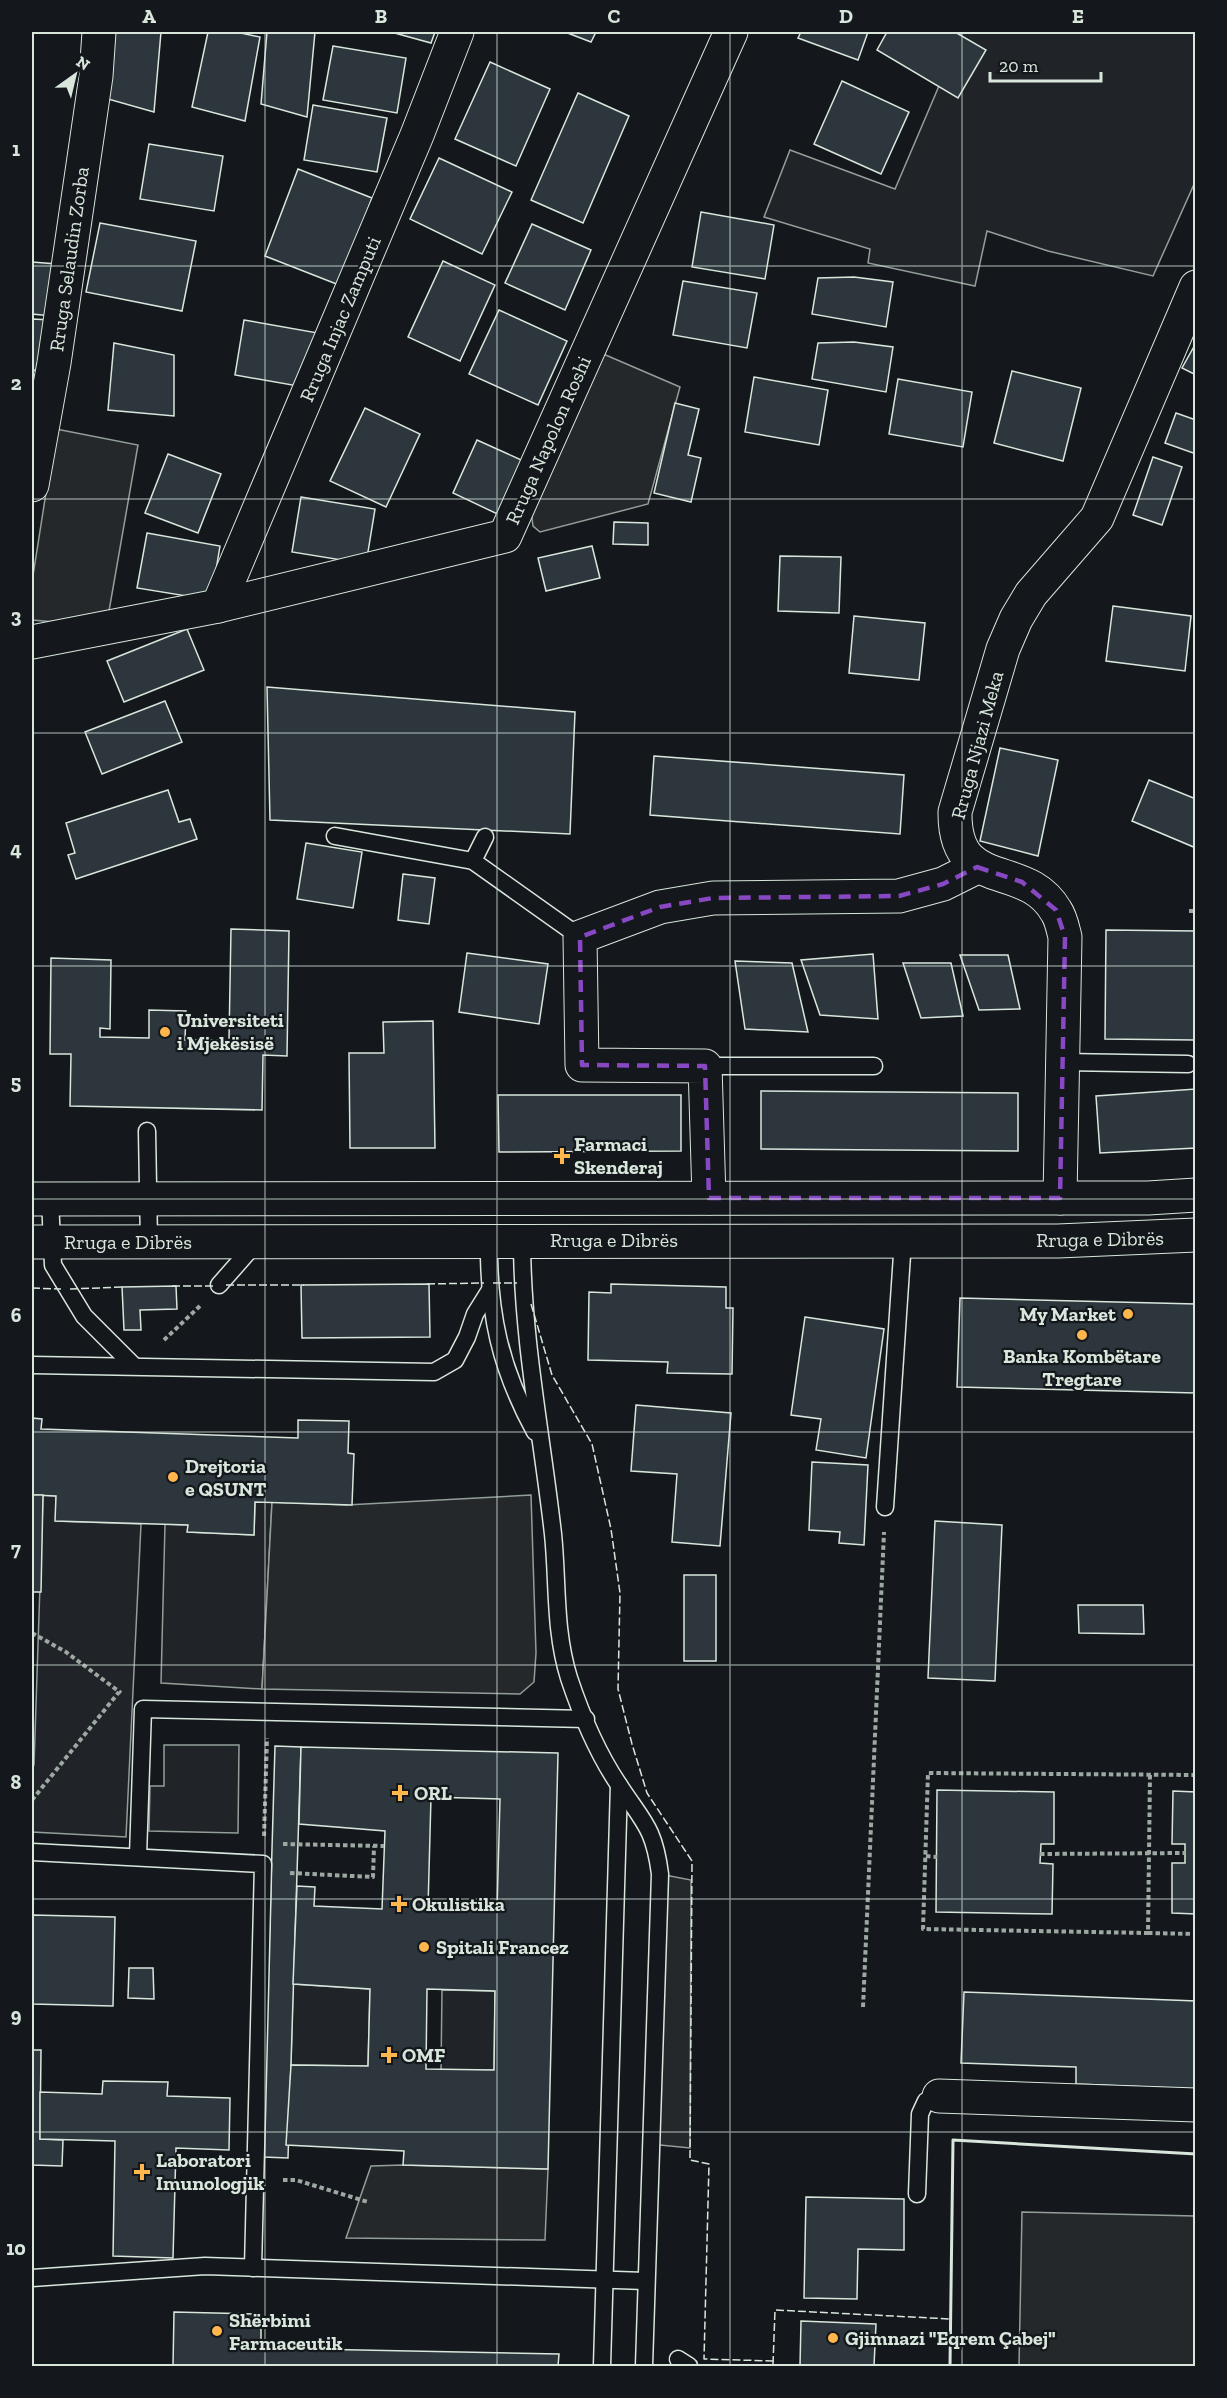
<svg xmlns="http://www.w3.org/2000/svg" width="1227" height="2398" viewBox="0 0 1227 2398" font-family="'Zilla Slab',serif">
<style>
.green{fill:#202428;stroke:#939e99;stroke-width:1.5}
.parking{fill:#24282b;stroke:#939e99;stroke-width:1.5}
.building{fill:#2c363c;stroke:#d8e6dc;stroke-width:1.5;fill-rule:evenodd}
.lines{fill:none;stroke-linecap:round;stroke-linejoin:round}
.lane-casing{stroke:#d8e6dc;stroke-width:19}
.street-casing{stroke:#d8e6dc;stroke-width:35}
.secondary-casing{stroke:#d8e6dc;stroke-width:35}
.primary-casing{stroke:#d8e6dc;stroke-width:35}
.path{stroke:#9da8a2;stroke-width:4;stroke-dasharray:4.5 3;stroke-linecap:butt}
.lane{stroke:#14181c;stroke-width:16}
.street{stroke:#14181c;stroke-width:33}
.secondary{stroke:#14181c;stroke-width:33}
.primary{stroke:#14181c;stroke-width:33}
.fence{stroke:#d8e6dc;stroke-width:1.5;stroke-dasharray:8 3;stroke-linecap:butt}
.wall{stroke:#d8e6dc;stroke-width:3}
.marked{fill:none;stroke:#8948c3;stroke-width:4.5;stroke-dasharray:12 8;stroke-linejoin:round}
.grid{fill:none;stroke:#d8e6dc;stroke-width:1.5;stroke-opacity:0.55}
.poi-dot{fill:#ffb74d;stroke:#14181c;stroke-width:2}
.labels{text-anchor:middle;dominant-baseline:central;stroke-width:4.5;stroke-linejoin:round;paint-order:stroke}
.street-label{font-size:20px;fill:#d8e6dc;stroke:#14181c}
.poi-label{font-size:20px;font-weight:bold;fill:#d8e6dc;stroke:#14181c;text-anchor:start}
.neatline{fill:none;stroke:#d8e6dc;stroke-width:2}
.grid-label{font-size:20px;text-anchor:middle;font-weight:bold;fill:#d8e6dc}
</style>
<rect width="100%" height="100%" fill="#14181c"/>
<g class="green">
<polygon points="962,32 1195,32 1195,182 1153,276 1048,251 987,231 975,286 868,263 870,249 764,217 790,150 895,189"/>
<polygon points="43,1495 56,1496 56,1521 141,1524 126,1837 32,1832 32,1766 34,1765"/>
<polygon points="255,1502 272,1502 262,1689 161,1683 165,1524 188,1525 188,1532 254,1535"/>
<polygon points="164,1745 239,1745 238,1833 149,1831 150,1786 164,1786"/>
<polygon points="293,1984 370,1989 368,2066 291,2065"/>
<polygon points="442,1990 495,1991 494,2070 441,2070"/>
</g>
<g class="parking">
<polygon points="601,353 680,387 648,504 540,532 533,526 529,495"/>
<polygon points="56,429 138,445 109,611 55,622 32,620 32,582"/>
<polygon points="531,1495 536,1653 534,1682 520,1694 262,1689 272,1502 346,1505"/>
<polygon points="660,1874 691,1880 690,2148 650,2144"/>
<polygon points="403,2165 548,2169 545,2240 346,2238 371,2166"/>
<polygon points="1022,2212 1195,2216 1195,2366 1019,2366"/>
</g>
<g class="building">
<polygon points="114,32 161,32 154,112 108,99"/>
<polygon points="208,32 236,32 260,37 245,121 192,107"/>
<polygon points="267,32 315,32 307,117 261,104"/>
<polygon points="391,32 435,32 431,43"/>
<polygon points="565,32 596,32 591,42"/>
<polygon points="801,32 868,32 858,60 798,38"/>
<polygon points="887,32 955,32 986,50 958,98 877,50"/>
<polygon points="333,46 406,58 397,113 323,100"/>
<polygon points="490,62 550,89 516,166 455,139"/>
<polygon points="842,81 909,112 881,174 814,144"/>
<polygon points="578,93 629,116 583,223 531,200"/>
<polygon points="313,105 387,118 377,172 304,160"/>
<polygon points="149,144 223,156 214,211 140,199"/>
<polygon points="439,158 512,192 482,254 410,219"/>
<polygon points="298,169 372,198 339,285 265,256"/>
<polygon points="701,212 774,225 765,279 692,267"/>
<polygon points="100,223 196,241 182,311 86,292"/>
<polygon points="532,224 591,250 565,310 505,283"/>
<polygon points="443,261 495,285 460,361 408,337"/>
<polygon points="32,262 57,264 52,316 32,314"/>
<polygon points="854,277 893,282 886,327 812,314 818,278"/>
<polygon points="683,281 757,293 747,348 673,335"/>
<polygon points="499,310 567,341 538,405 469,374"/>
<polygon points="32,319 51,320 46,372 32,370"/>
<polygon points="244,320 318,333 309,388 235,375"/>
<polygon points="854,342 893,347 886,392 812,379 818,343"/>
<polygon points="114,343 174,355 174,416 108,410"/>
<polygon points="1196,343 1196,375 1182,368"/>
<polygon points="1012,371 1081,388 1063,461 994,443"/>
<polygon points="754,377 828,390 819,445 745,432"/>
<polygon points="898,379 972,392 963,447 889,434"/>
<polygon points="675,403 699,409 688,455 701,458 691,502 654,493"/>
<polygon points="365,408 420,434 386,507 330,481"/>
<polygon points="1176,413 1196,420 1196,454 1165,443"/>
<polygon points="477,440 530,464 506,518 453,493"/>
<polygon points="168,454 221,474 198,533 145,513"/>
<polygon points="1153,457 1182,467 1162,525 1133,515"/>
<polygon points="301,497 375,509 366,564 292,552"/>
<polygon points="614,522 648,523 648,545 613,544"/>
<polygon points="147,533 220,546 211,600 137,588"/>
<polygon points="592,546 600,578 546,591 538,558"/>
<polygon points="780,556 841,557 839,613 778,611"/>
<polygon points="1113,606 1191,616 1185,671 1106,661"/>
<polygon points="854,616 925,623 919,680 849,673"/>
<polygon points="187,629 204,670 124,702 107,661"/>
<polygon points="267,687 575,712 570,834 270,820"/>
<polygon points="165,701 182,742 102,774 85,732"/>
<polygon points="1000,748 1058,760 1038,856 980,841"/>
<polygon points="654,756 904,775 900,834 650,815"/>
<polygon points="1149,780 1196,799 1196,848 1132,821"/>
<polygon points="168,790 179,822 190,819 197,839 76,879 68,855 75,853 66,823"/>
<polygon points="306,843 362,852 353,908 297,899"/>
<polygon points="403,874 435,878 429,924 398,920"/>
<polygon points="231,929 289,931 287,1056 263,1055 262,1110 70,1106 71,1054 50,1054 51,958 111,960 110,1029 100,1028 100,1037 149,1038 149,1010 186,1011 185,1040 229,1040"/>
<polygon points="1106,930 1196,931 1196,1040 1105,1039"/>
<polygon points="467,953 548,964 539,1024 459,1012"/>
<polygon points="873,954 878,1019 820,1015 801,960"/>
<polygon points="960,955 1008,955 1020,1009 979,1010"/>
<polygon points="735,961 792,963 808,1032 745,1029"/>
<polygon points="903,963 951,963 963,1016 921,1018"/>
<polygon points="433,1021 435,1148 350,1148 349,1053 384,1053 383,1022"/>
<polygon points="1196,1089 1196,1148 1100,1153 1096,1096"/>
<polygon points="761,1091 1018,1093 1018,1151 761,1149"/>
<polygon points="498,1095 681,1095 681,1151 499,1152"/>
<polygon points="429,1284 430,1337 302,1338 301,1285"/>
<polygon points="611,1284 726,1287 726,1308 733,1308 732,1374 667,1373 668,1362 588,1360 589,1292 611,1293"/>
<polygon points="176,1286 177,1309 140,1310 141,1330 124,1330 122,1287"/>
<polygon points="960,1298 1196,1304 1196,1393 957,1387"/>
<polygon points="805,1317 884,1329 866,1458 816,1450 821,1419 791,1415"/>
<polygon points="636,1405 731,1413 720,1546 672,1542 677,1474 631,1471"/>
<polygon points="32,1418 42,1419 41,1429 298,1438 298,1420 349,1421 348,1453 354,1454 352,1505 255,1502 254,1535 187,1532 188,1525 55,1521 56,1496 32,1495"/>
<polygon points="812,1462 868,1465 864,1545 839,1543 840,1532 809,1530"/>
<polygon points="32,1495 43,1495 41,1592 32,1592"/>
<polygon points="935,1521 1002,1525 995,1681 928,1678"/>
<rect x="684" y="1575" width="32" height="86"/>
<polygon points="1078,1605 1143,1605 1144,1634 1079,1633"/>
<polygon points="275,1746 301,1747 288,2158 263,2157"/>
<path d="M301,1747L558,1753L548,2169L403,2165L404,2151L286,2145L291,2065L368,2066L370,1989L293,1984L297,1886L315,1887L314,1906L382,1909L385,1831L299,1824ZM431,1797L500,1799L497,1910L428,1908ZM427,1989L495,1991L494,2070L426,2069Z"/>
<polygon points="937,1790 1054,1792 1054,1844 1041,1844 1040,1863 1053,1864 1052,1914 936,1912"/>
<polygon points="1173,1791 1196,1792 1196,1914 1172,1913 1172,1863 1185,1863 1185,1844 1172,1844"/>
<polygon points="32,1915 115,1917 113,2006 32,2004"/>
<polygon points="129,1968 153,1968 154,1999 128,1998"/>
<polygon points="964,1992 1196,2001 1196,2089 1076,2084 1076,2067 961,2063"/>
<polygon points="32,2050 41,2050 40,2139 63,2140 62,2166 32,2165"/>
<polygon points="103,2081 168,2082 167,2096 230,2098 229,2150 176,2148 173,2258 113,2256 115,2141 40,2139 40,2092 102,2094"/>
<polygon points="806,2197 904,2199 904,2250 858,2249 857,2299 804,2298"/>
<polygon points="174,2312 261,2314 261,2348 559,2354 558,2366 173,2366"/>
<polygon points="801,2321 876,2324 874,2366 800,2366"/>
</g>
<g class="lines">
<defs>
<g id="lane">
<polyline points="335,836 473,861 580,937"/>
<polyline points="473,861 485,837"/>
<polyline points="1062,1062 1188,1064"/>
<polyline points="705,1066 874,1066"/>
<polyline points="147,1131 149,1242"/>
<polyline points="50,1199 53,1265 84,1316 134,1366"/>
<path d="M489,1240C488,1313 500,1368 535,1432"/>
<path d="M522,1240C522,1338 542,1436 553,1534C558,1582 554,1630 569,1678C581,1714 598,1754 619,1785C643,1822 654,1827 660,1874L644,2366"/>
<polyline points="219,1285 256,1243"/>
<polyline points="32,1365 434,1372 455,1360 467,1337 475,1314 490,1290"/>
<polyline points="885,1507 903,1240"/>
<polyline points="32,1852 263,1864 253,2268"/>
<polyline points="138,1856 143,1709 586,1719"/>
<polyline points="917,2194 920,2114 926,2101 939,2096"/>
<polyline points="32,2278 205,2266 645,2281"/>
<polyline points="678,2359 689,2366"/>
<polyline points="602,2366 619,1785"/>
</g>
<g id="street">
<polyline points="32,485 54,363 96,76 99,32"/>
<polyline points="218,606 417,135 457,32"/>
<polyline points="32,642 218,606 505,536 731,32"/>
<polyline points="709,1198 705,1066 582,1065 580,937 660,907 713,898 899,896 943,884 977,867"/>
<polyline points="939,2096 1196,2105"/>
</g>
<path id="secondary" d="M1060,1198L1065,937C1063,929 1061,918 1056,911C1026,858 954,895 955,812L1003,649L1016,619L1031,594L1097,518L1196,287"/>
<g id="primary">
<polyline points="32,1199 1148,1198 1196,1195"/>
<polyline points="32,1242 1058,1241 1196,1235"/>
</g>
</defs>
<use href="#lane" class="lane-casing"/>
<use href="#street" class="street-casing"/>
<use href="#secondary" class="secondary-casing"/>
<use href="#primary" class="primary-casing"/>
<g class="path">
<polyline points="1189,911 1196,911"/>
<polyline points="164,1340 202,1304"/>
<polyline points="32,1633 66,1652 121,1693"/>
<polyline points="1150,1775 1148,1933 923,1929 928,1773 1196,1775"/>
<polyline points="32,1800 119,1692"/>
<polyline points="264,1836 267,1738"/>
<polyline points="283,1844 384,1846"/>
<polyline points="1040,1854 1185,1853"/>
<polyline points="926,1856 937,1857"/>
<polyline points="290,1873 373,1877 374,1846"/>
<polyline points="1148,1933 1196,1934"/>
<polyline points="863,2007 884,1532"/>
<polyline points="283,2180 296,2180 368,2202"/>
</g>
<use href="#lane" class="lane"/>
<use href="#street" class="street"/>
<use href="#secondary" class="secondary"/>
<use href="#primary" class="primary"/>
<g class="fence">
<polyline points="493,1283 517,1283"/>
<polyline points="427,1284 484,1283"/>
<polyline points="226,1285 304,1285"/>
<polyline points="172,1286 214,1286"/>
<polyline points="32,1288 61,1289"/>
<polyline points="70,1289 124,1287"/>
<polyline points="531,1304 552,1375 592,1444 611,1529 620,1593 618,1689 632,1744 647,1793 692,1861 690,2160 709,2164 704,2359 773,2361 773,2366"/>
<polyline points="773,2364 775,2310 951,2319"/>
</g>
<polyline class="wall" points="950,2366 953,2140 1196,2154"/>
</g>
<path class="marked" d="M977,867L1022,882L1056,910L1065,937L1060,1198H709L705,1066L582,1065L580,937L660,907L713,898L899,896L943,884Z"/>
<path class="grid" d="M265,32V2366M497,32V2366M730,32V2366M962,32V2366M32,266H1196M32,499H1196M32,733H1196M32,966H1196M32,1199H1196M32,1432H1196M32,1665H1196M32,1899H1196M32,2132H1196"/>
<g class="poi-dot">
<circle cx="165" cy="1032" r="6"/>
<path d="M559 1147h6v6h6v6h-6v6h-6v-6h-6v-6h6z"/>
<circle cx="1128" cy="1314" r="6"/>
<circle cx="1082" cy="1335" r="6"/>
<circle cx="173" cy="1477" r="6"/>
<path d="M397 1784h6v6h6v6h-6v6h-6v-6h-6v-6h6z"/>
<path d="M396 1895h6v6h6v6h-6v6h-6v-6h-6v-6h6z"/>
<circle cx="424" cy="1947" r="6"/>
<path d="M386 2046h6v6h6v6h-6v6h-6v-6h-6v-6h6z"/>
<path d="M139 2163h6v6h6v6h-6v6h-6v-6h-6v-6h6z"/>
<circle cx="217" cy="2331" r="6"/>
<circle cx="833" cy="2338" r="6"/>
</g>
<g class="labels">
<g class="street-label">
<text transform="translate(69 259) rotate(-82)">Rruga Selaudin Zorba</text>
<text transform="translate(340 319) rotate(-67)">Rruga Injac Zamputi</text>
<text transform="translate(548 440) rotate(-66)">Rruga Napolon Roshi</text>
<text transform="translate(977 745) rotate(-75)">Rruga Njazi Meka</text>
<text transform="translate(1100 1239) rotate(-1)">Rruga e Dibrës</text>
<text x="614" y="1240">Rruga e Dibrës</text>
<text x="128" y="1242">Rruga e Dibrës</text>
</g>
<g class="poi-label">
<text x="177" y="1020">Universiteti<tspan x="177" dy="23">i Mjekësisë</tspan></text>
<text x="574" y="1144">Farmaci<tspan x="574" dy="23">Skenderaj</tspan></text>
<text x="1116" y="1314" text-anchor="end">My Market</text>
<text x="1082" y="1356" text-anchor="middle">Banka Kombëtare<tspan x="1082" dy="23">Tregtare</tspan></text>
<text x="185" y="1466">Drejtoria<tspan x="185" dy="23">e QSUNT</tspan></text>
<text x="414" y="1793">ORL</text>
<text x="412" y="1904">Okulistika</text>
<text x="436" y="1947">Spitali Francez</text>
<text x="402" y="2055">OMF</text>
<text x="156" y="2160">Laboratori<tspan x="156" dy="23">Imunologjik</tspan></text>
<text x="229" y="2320">Shërbimi<tspan x="229" dy="23">Farmaceutik</tspan></text>
<text x="845" y="2338">Gjimnazi "Eqrem Çabej"</text>
</g>
</g>
<rect width="1227" height="2398" fill="none" stroke="#14181c" stroke-width="66"/>
<g transform="translate(75 75) rotate(34)" stroke="#14181c" stroke-width="4.5" paint-order="stroke">
<path d="M0-4.5L10 22L0 15L-10 22Z" fill="#d8e6dc"/>
<text y="-9" font-size="16" font-weight="bold" text-anchor="middle" fill="#d8e6dc">N</text>
</g>
<path d="M990 72v9h111v-9" fill="none" stroke="#d8e6dc" stroke-width="3"/>
<text x="999" y="72" font-size="18" fill="#d8e6dc" stroke="#14181c" stroke-width="4.5" paint-order="stroke">20 m</text>
<rect x="33" y="33" width="1161" height="2332" class="neatline"/>
<g class="grid-label">
<text x="149" y="23">A</text>
<text x="381" y="23">B</text>
<text x="614" y="23">C</text>
<text x="846" y="23">D</text>
<text x="1078" y="23">E</text>
<text x="16" y="156">1</text>
<text x="16" y="390">2</text>
<text x="16" y="623">3</text>
<text x="16" y="856">4</text>
<text x="16" y="1089">5</text>
<text x="16" y="1322">6</text>
<text x="16" y="1556">7</text>
<text x="16" y="1789">8</text>
<text x="16" y="2022">9</text>
<text x="16" y="2255">10</text>
</g>
</svg>
